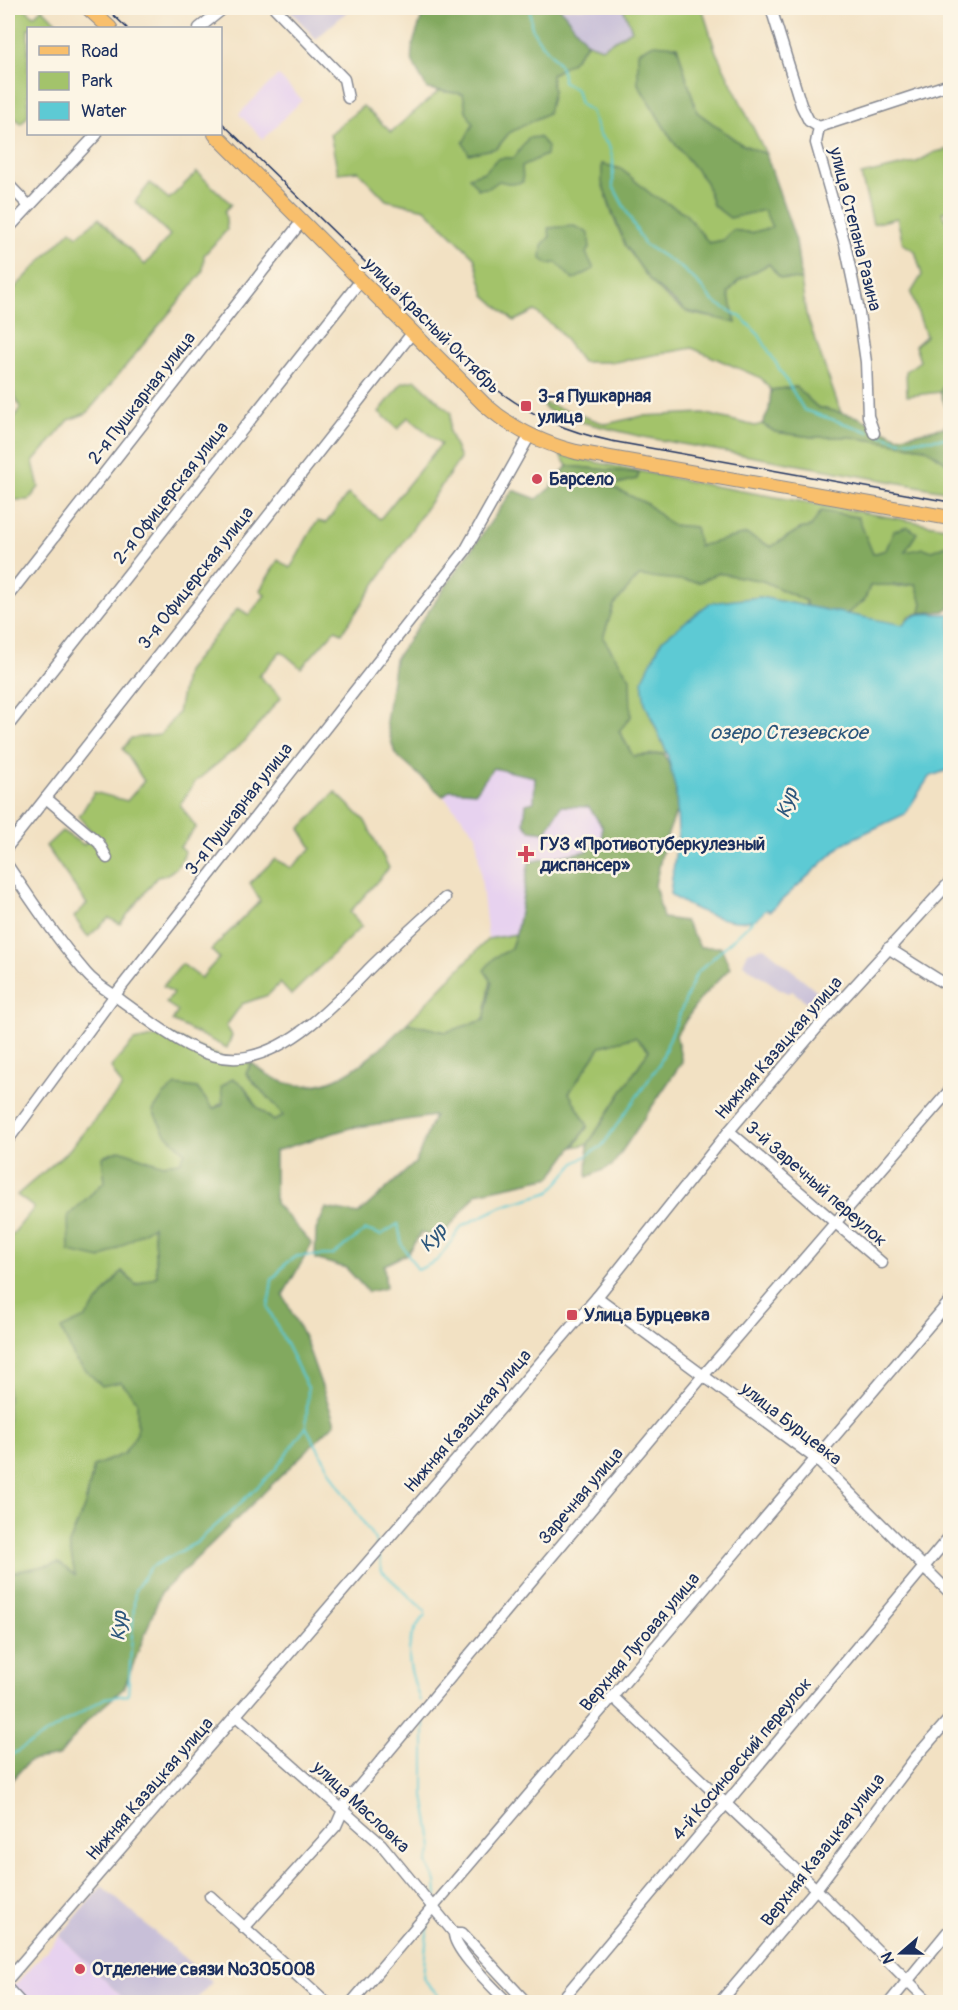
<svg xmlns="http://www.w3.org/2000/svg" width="958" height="2010" viewBox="0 0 958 2010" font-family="Pangolin,sans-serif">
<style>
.built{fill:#e7d2ef}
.industrial{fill:#c8bfd8}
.green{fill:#a3c36b;stroke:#5f7964;stroke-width:1.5}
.forest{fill:#82a95f;stroke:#4e6c5e;stroke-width:1.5}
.water{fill:#5dcad4;stroke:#3c7c99;stroke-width:1.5}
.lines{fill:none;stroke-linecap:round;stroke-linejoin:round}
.stream{stroke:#5dcad4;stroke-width:2}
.minor-casing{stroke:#868890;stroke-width:13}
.major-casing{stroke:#868890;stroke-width:16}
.minor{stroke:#fff;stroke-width:10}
.major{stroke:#f8bf6c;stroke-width:14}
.tram{stroke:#1b2f5e;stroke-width:1.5}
.poi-dot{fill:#d1495b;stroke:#fcf5e5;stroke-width:2}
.labels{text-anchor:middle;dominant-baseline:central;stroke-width:5;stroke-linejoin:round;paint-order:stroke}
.street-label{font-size:18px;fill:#1b2f5e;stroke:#fcf5e5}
.poi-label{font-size:18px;font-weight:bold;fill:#1b2f5e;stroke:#fcf5e5;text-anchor:start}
.water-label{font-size:20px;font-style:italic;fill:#2c567c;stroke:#fcf5e5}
</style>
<rect width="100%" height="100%" fill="#fcf5e5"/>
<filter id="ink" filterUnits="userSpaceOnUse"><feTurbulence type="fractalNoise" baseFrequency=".0167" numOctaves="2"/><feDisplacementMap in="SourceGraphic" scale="12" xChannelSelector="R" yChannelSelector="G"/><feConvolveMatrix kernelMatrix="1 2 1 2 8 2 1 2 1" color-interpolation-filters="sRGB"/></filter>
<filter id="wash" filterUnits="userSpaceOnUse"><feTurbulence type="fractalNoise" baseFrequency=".008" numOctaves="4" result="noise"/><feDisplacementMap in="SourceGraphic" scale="24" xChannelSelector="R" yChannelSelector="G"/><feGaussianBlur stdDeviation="1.35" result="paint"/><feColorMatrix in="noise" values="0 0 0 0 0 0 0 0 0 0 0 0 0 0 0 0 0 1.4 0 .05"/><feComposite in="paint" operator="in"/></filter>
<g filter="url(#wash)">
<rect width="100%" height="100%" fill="#f2e1c3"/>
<g class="built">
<polygon points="278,75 302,100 263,139 239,114"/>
<polygon points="493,768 535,777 534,802 526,805 524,823 546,832 561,806 589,807 602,826 602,837 587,851 529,862 516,934 488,939 476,834 443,796 450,790 476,792"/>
<polygon points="60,1936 122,1997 117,2002 26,2002 12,1988"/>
</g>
<g class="industrial">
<polygon points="288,8 351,8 316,39"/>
<polygon points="560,8 623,8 632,30 602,48 587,43"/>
<polygon points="764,947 828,1000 818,1010 792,991 789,993 780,989 743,964 748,952"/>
<polygon points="102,1886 212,1982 194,2002 117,2002 122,1997 60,1936"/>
</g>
<g class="green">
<polygon points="8,8 24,8 34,16 42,8 62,28 28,28 28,116 21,124 8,110"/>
<path d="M623,8H702L716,52L766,154L741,144L697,112L677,46H660L638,84L672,140L706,182L713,205L730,218L764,210L773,227L751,233L733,230L724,240L709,243L685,213L652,195L621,169L602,164C601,211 643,289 686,311C700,318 721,317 736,322L728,293L739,280L769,264L780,278L801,280L806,314L841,413L817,407L796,387L771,390L761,378L692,348L615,362H582L558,330L535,311L514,321L485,295L474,257L425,209L386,200L358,171L338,173L330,134L363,106L391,132L439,91L463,94C468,118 480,131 497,148L509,133L525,124L553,92L551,75L572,62L588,43L602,48L632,30Z"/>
<polygon points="950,149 950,211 942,212 950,228 950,381 946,380 940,392 907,396 906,371 920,361 915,346 926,336 911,293 922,275 915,251 903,244 897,218 873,224 861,175 917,162 935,152"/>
<polygon points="197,172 231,204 225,211 227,230 204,255 203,272 87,413 69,420 33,462 39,487 29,500 8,500 8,429 20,408 8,378 8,295 71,230 77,236 99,218 145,265 170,235 135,202 150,183 169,199"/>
<path d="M416,380L451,413L449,431L460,459C419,517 382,575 342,633L335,630L301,668L281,651L259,676L281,697L245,741L195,782L180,805L196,827L180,847L185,852C181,864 171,876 157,877L120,924L109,918L88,937L74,917L87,904L46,846L62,831L84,845L94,835L79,817L94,792L127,801L144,781L123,749L131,738L160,735L178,713L186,671L238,608L249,615L265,595L260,590L278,560L290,568C302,551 305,537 318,521L326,523L348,494L380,519L441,444L408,417L398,429L379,412L402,383Z"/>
<polygon points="541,402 606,424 642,416 703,413 755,426 762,424 775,432 812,437 850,437 925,448 950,465 950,492 643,437 561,417 545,408"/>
<polygon points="560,455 697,483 950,528 950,544 932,551 904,552 894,531 886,550 873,554 857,517 800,529 771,547 746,534 699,547 695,527 671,525 647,504 609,486 637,479 639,473 567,466"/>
<polygon points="718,573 763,581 806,601 806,608 760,597 645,703 667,753 633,756 619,730 631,716 602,638 614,605 639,575 700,582"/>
<path d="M883,584L897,587L916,584L922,603L920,613L909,616L903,625C894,626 857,616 845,615L864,601L870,586Z"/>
<polygon points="335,792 365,821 389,868 350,912 362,926 291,995 280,983 268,995 242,1004 226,1026 232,1035 227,1048 172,1021 178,1011 166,1003 173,993 163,986 182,964 201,978 219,958 211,950 260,901 250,883 275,859 291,868 312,848 300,829"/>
<polygon points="516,934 510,950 495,957 484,1020 446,1032 407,1023 488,939"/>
<path d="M168,1034L233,1062L252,1063L246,1073C257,1089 273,1099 284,1116L274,1121L254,1104L244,1086L213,1109L197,1088L164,1132L185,1152L180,1163L160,1164L102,1157L105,1181L68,1216L153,1225L157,1276L136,1285L122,1271L85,1318L121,1381L137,1401V1434L124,1454L94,1466L85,1505L69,1544L76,1576L59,1563L8,1573V1240L34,1208L17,1195L68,1151L122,1087L111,1067L134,1041Z"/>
<polygon points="635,1037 649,1050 588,1144 574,1147 588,1126 569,1093 601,1046"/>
</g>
<g class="forest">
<path d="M424,8H560L587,43L572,62L551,75L553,92L548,113L509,133L497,148L469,154L463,143L473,124L466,111L463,94L427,89C423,80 414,68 412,59C409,46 422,22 424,8Z"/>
<polygon points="654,44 677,46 697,112 741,144 766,154 796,241 801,280 780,278 769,264 739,280 728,293 736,323 686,311 651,282 625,245 602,183 602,164 621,169 652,195 685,213 709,243 724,240 733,230 751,233 772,227 764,210 730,218 713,205 706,182 672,140 638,84 638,52"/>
<path d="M539,137L547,146L546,155L522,166L523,182L512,184L499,181L489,188L478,189L469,177C473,175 480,174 484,172C498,162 490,156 514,158L528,138Z"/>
<polygon points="574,226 588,233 590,247 586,253 594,269 573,280 557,263 548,264 541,259 542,245 550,236 548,228"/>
<polygon points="946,380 950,381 950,465 925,448 850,437 812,437 775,432 762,424 769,410 771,390 796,387 817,407 858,417 898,437 944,427 950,418 940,392"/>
<path d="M567,466L639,473L637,479L610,486L647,504L671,525L695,527L699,546L746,534L771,547L800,529L811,527L821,511L858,517L873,554L886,550L894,531L907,526L917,533L905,552L924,548L932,551L950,544V607L944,611L920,613L922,603L916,584C900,586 885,584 870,586L864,601L845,615L806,608V601L763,581L718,573L700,582L639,576L614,605L603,638L630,678L631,717L619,731L633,756L664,754L675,777L677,810L664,844L655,885L663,918L685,921L700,947H721L730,968L700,999L676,1035L682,1062L612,1166L587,1177L588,1144L649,1050L635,1037L601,1046L569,1093L588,1126L551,1177L477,1193L440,1239L421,1233L407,1254L384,1265L386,1288L368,1292L346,1268L315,1259L316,1230L326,1208L358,1214L416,1162L434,1116L350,1128L275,1151V1203L312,1244L283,1295L305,1339L335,1423L161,1593L124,1688L89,1719L59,1756L29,1761L8,1784V1573L59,1563L75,1575L69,1544L85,1505L94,1466L124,1454L137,1433V1401L121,1382L102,1386L76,1361L61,1329L85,1318L122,1271L136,1285L157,1276L153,1226L101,1259L69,1252L68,1216L105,1181L102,1157L120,1150L160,1164L180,1162L185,1152L164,1132L153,1111L163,1096L176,1085L197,1088L213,1109L223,1104L221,1087L233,1078L244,1086L255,1105L274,1121L283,1116C273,1099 257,1089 246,1073L252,1063C312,1115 362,1067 407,1023L446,1032L484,1020L492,982L484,970L495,957L510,950L516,934L529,862L587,851L602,837V826L589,807L561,806L546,832L530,830L524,823L526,804L534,802L535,777L493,768L476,792L450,790L443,796L395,754L386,722L395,659L513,490L537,499L550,488Z"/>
</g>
<path class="water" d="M760,597L903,625C916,608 931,615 950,614V769L929,777L905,814L844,843L770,911L766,909C763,912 758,918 755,919C732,928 688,908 670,894L678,833L676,791L667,753L645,703L642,681L662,640L710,603Z"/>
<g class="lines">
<g class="stream">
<path d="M529,8C532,14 529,23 533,30C541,50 565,59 563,82L576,89L580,104L591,111L599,134L609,146L613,160V186L644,244L679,266L695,280L714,302L741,317L759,335L804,410L870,432"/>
<polyline points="878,434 899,441 950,438"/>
<polyline points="306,1427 336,1481 375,1540 377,1547"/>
<path d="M379,1555L382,1571L425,1611V1615C400,1644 409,1666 420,1701"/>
<polyline points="424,1721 424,1796 433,1847 427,1863 436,1882 437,1896"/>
<polyline points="8,1757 105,1698 128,1695 135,1590 151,1567 196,1543 228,1515 274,1471 306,1427 308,1388 268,1308 272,1280 287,1262 298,1256 333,1255 366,1230 381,1235 398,1224 402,1245 418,1270 438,1260 462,1226 503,1206 550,1192 575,1163 602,1146 659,1065 696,974 766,908"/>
<polyline points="428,1921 423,1978 444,2002"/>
</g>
</g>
</g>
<g filter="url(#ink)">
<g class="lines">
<defs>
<g id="minor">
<polyline points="275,8 344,79 348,98"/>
<polyline points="771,8 801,105 809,121 819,127 816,143 845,244 858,306 866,362 868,416 874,433"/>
<polyline points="199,28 224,8"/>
<polyline points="819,127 950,84"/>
<polyline points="8,184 29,206"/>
<polyline points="8,229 97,134"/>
<polyline points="8,596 302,221"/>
<polyline points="8,726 361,280"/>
<polyline points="46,798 99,843 107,858"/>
<polyline points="8,846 413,332"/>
<path d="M8,866C33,903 57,939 86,973C96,985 109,991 122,1001C156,1025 202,1066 247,1057C294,1048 336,1003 368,970C393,945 419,922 445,898"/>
<polyline points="888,948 950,987"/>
<polyline points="729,1131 882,1263"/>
<polyline points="8,1140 115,995 465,551 530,435"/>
<polyline points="597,1297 816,1459 950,1593"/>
<polyline points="614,1698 816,1889 929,2002"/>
<path d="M235,1715L381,1844L454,1933C453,1950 495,1989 507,2002"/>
<polyline points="210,1896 326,2002"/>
<polyline points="244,1928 336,1826 347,1801 702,1377 950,1090"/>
<polyline points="454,1933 462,1933 526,2002"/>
<polyline points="8,1979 597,1297 729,1131 828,1015 950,882"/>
<polyline points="8,1989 20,2002"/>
<polyline points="352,2002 950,1301"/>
<polyline points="560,2002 950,1536"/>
<polyline points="720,2002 816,1889 916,1757 950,1718"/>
<polyline points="890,2002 950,1929"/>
</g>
<g id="major">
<polyline points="88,8 110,28"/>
<path d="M215,134L484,404C511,428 541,443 576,452L950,518"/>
</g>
</defs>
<use href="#minor" class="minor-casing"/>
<use href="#major" class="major-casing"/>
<use href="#minor" class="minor"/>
<use href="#major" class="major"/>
<g class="tram">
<polyline points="106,8 127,28"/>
<path d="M220,121L496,389C534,417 565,431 611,441L950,502"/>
</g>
</g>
</g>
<g class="poi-dot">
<rect x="520" y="400" width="12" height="12" rx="3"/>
<circle cx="537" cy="479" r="6"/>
<path d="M523 845h6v6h6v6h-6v6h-6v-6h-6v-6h6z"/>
<rect x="566" y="1309" width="12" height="12" rx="3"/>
<circle cx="80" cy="1969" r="6"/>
</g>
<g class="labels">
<g class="street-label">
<text transform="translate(855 229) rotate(76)">улица Степана Разина</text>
<text transform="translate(432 326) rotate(45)">улица Красный Октябрь</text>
<text transform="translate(142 398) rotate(-52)">2-я Пушкарная улица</text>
<text transform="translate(171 493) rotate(-52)">2-я Офицерская улица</text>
<text transform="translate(196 578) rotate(-52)">3-я Офицерская улица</text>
<text transform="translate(239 809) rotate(-52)">3-я Пушкарная улица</text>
<text transform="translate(779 1048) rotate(-49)">Нижняя Казацкая улица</text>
<text transform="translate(816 1184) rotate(41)">3-й Заречный переулок</text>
<text transform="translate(468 1421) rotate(-49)">Нижняя Казацкая улица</text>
<text transform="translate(791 1424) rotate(38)">улица Бурцевка</text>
<text transform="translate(581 1496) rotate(-50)">Заречная улица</text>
<text transform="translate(640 1642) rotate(-50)">Верхняя Луговая улица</text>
<text transform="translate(742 1759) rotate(-50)">4-й Косиновский переулок</text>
<text transform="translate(150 1789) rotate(-49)">Нижняя Казацкая улица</text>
<text transform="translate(361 1807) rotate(43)">улица Масловка</text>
<text transform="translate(823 1850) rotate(-52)">Верхняя Казацкая улица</text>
</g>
<g class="poi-label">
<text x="538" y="396">3-я Пушкарная<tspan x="538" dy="21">улица</tspan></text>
<text x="549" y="479">Барсело</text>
<text x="540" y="844">ГУЗ «Противотуберкулезный<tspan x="540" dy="21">диспансер»</tspan></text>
<text x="584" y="1315">Улица Бурцевка</text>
<text x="92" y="1969">Отделение связи №305008</text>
</g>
<g class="water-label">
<text x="789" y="732">озеро Стезевское</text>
<text transform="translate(787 803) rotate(-71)">Кур</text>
<text transform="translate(433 1238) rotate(-47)">Кур</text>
<text transform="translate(119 1626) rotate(-86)">Кур</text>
</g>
</g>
<rect width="958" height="2010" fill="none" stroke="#fcf5e5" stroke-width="30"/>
<rect x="27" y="27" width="195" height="108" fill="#fcf5e5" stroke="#a2a6af" stroke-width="1.5"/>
<rect x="39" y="46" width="30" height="9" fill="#f8bf6c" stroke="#a2a6af" stroke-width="1.5"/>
<text x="81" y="57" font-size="18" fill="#1b2f5e">Road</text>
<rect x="39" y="72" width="30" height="18" fill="#a3c36b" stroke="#a2a6af" stroke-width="1.5"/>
<text x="81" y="87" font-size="18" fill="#1b2f5e">Park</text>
<rect x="39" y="102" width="30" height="18" fill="#5dcad4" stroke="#a2a6af" stroke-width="1.5"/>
<text x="81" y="117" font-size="18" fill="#1b2f5e">Water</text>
<g transform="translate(901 1953) rotate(250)" stroke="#fcf5e5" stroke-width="4.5" paint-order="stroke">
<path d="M0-4.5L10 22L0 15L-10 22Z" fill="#1b2f5e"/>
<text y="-9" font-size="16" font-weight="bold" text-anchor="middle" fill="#1b2f5e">N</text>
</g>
</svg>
